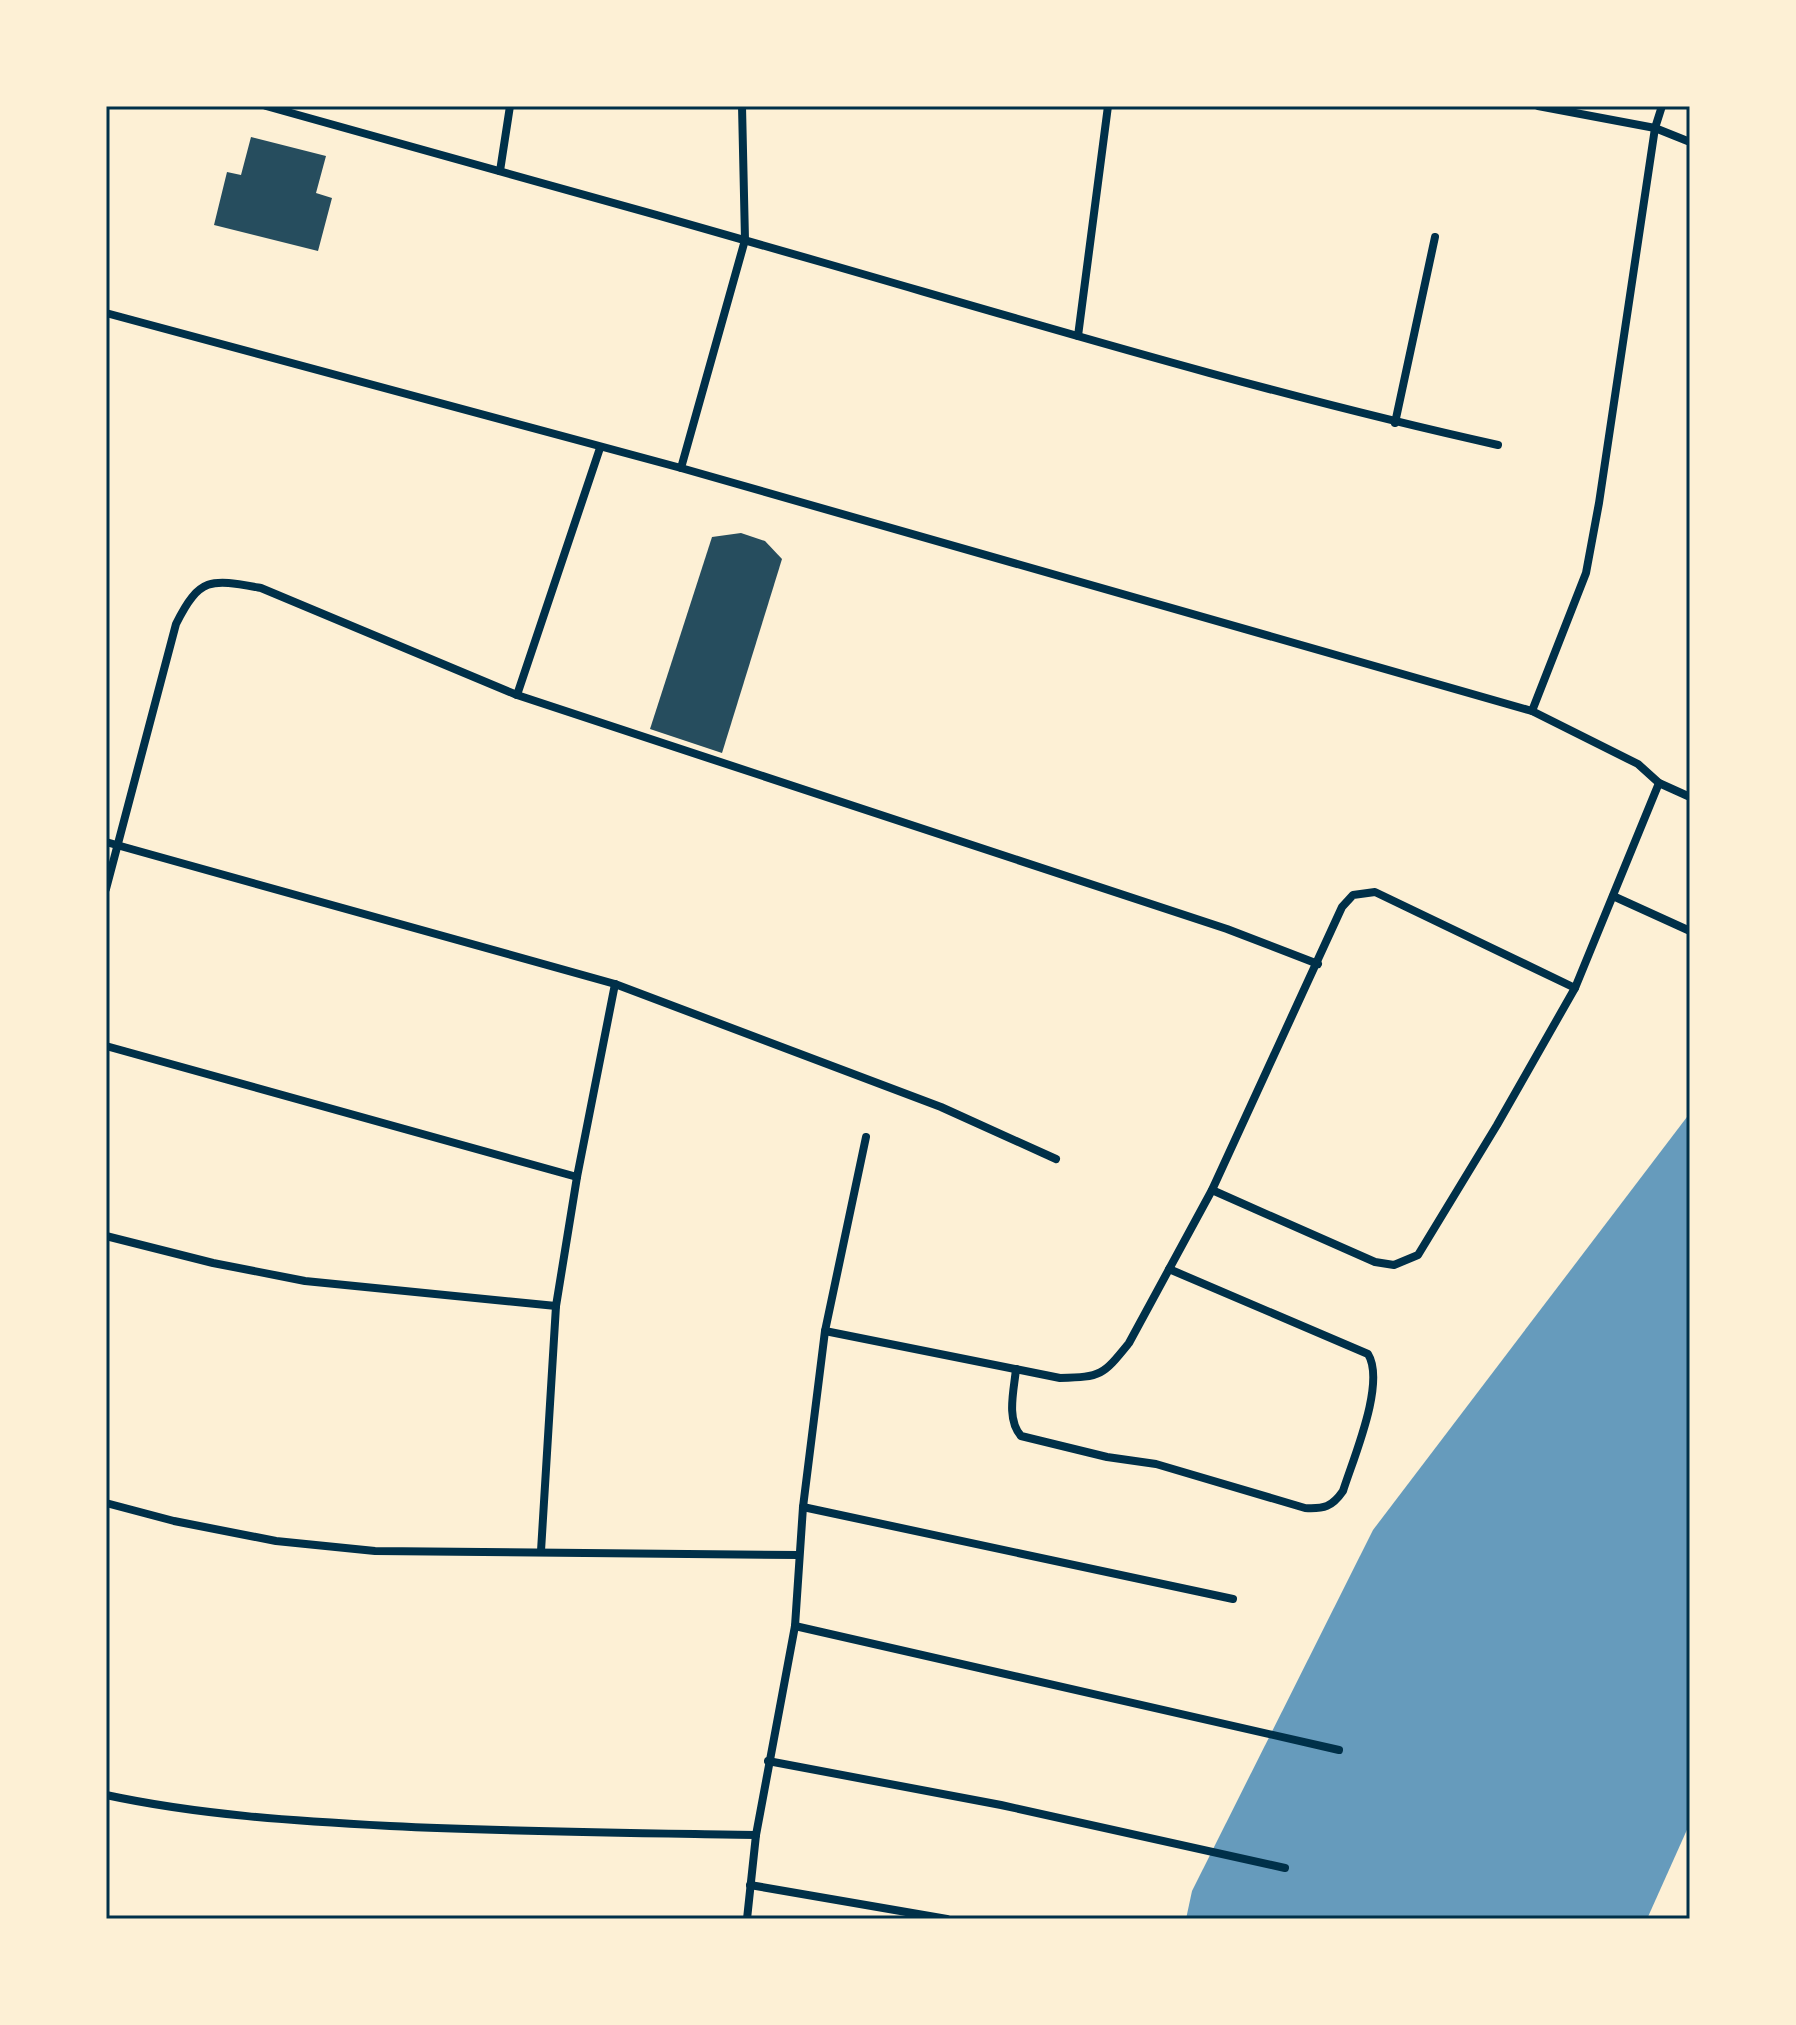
<svg xmlns="http://www.w3.org/2000/svg" width="1796" height="2025" viewBox="0 0 1796 2025" font-family="Lora,serif">
<style>
.water{fill:#669bbc}
.building{fill:#264d5e}
.lines{fill:none;stroke-linecap:round;stroke-linejoin:round}
.minor{stroke:#003049;stroke-width:8}
.neatline{fill:none;stroke:#003049;stroke-width:3}
</style>
<rect width="100%" height="100%" fill="#fdf0d5"/>
<polygon class="water" points="1690,1113 1690,1823 1647,1919 1186,1919 1192,1891 1373,1530"/>
<g class="building">
<polygon points="251,137 326,156 316,193 332,198 318,251 214,225 227,172 241,175"/>
<polygon points="741,533 765,541 782,559 722,753 650,729 712,537"/>
</g>
<g class="lines">
<g class="minor">
<path d="M266,106C453,158 641,210 828,264C1050,328 1272,395 1498,445"/>
<polyline points="1538,106 1655,128 1690,142"/>
<polyline points="500,171 510,106"/>
<polyline points="106,313 681,468 1532,711 1638,764 1659,783 1690,797"/>
<polyline points="1078,336 1108,106"/>
<polyline points="1395,423 1435,237"/>
<polyline points="681,468 745,240 742,106"/>
<polyline points="517,695 600,448"/>
<polyline points="1532,711 1586,573 1599,503 1655,128 1662,106"/>
<polyline points="106,842 615,984 941,1107 1056,1159"/>
<path d="M106,889L176,624C200,576 211,579 261,588L517,695L1227,929L1318,964"/>
<polyline points="1613,896 1690,931"/>
<polyline points="106,1046 577,1177"/>
<polyline points="1212,1190 1375,1262 1394,1265 1418,1255 1497,1125 1575,988 1659,783"/>
<polyline points="106,1236 213,1263 305,1281 556,1306"/>
<path d="M825,1331L1060,1378C1102,1377 1103,1375 1129,1343L1212,1190L1342,907L1353,895L1375,892L1575,988"/>
<path d="M1016,1369C1014,1390 1006,1419 1021,1436L1107,1457L1156,1464L1305,1508C1324,1509 1332,1507 1343,1491C1353,1459 1386,1383 1368,1354L1169,1269"/>
<polyline points="106,1503 174,1521 276,1541 375,1551 799,1555"/>
<polyline points="803,1507 1233,1599"/>
<polyline points="541,1551 556,1306 577,1177 615,984"/>
<polyline points="795,1626 1339,1750"/>
<polyline points="768,1761 1001,1805 1285,1868"/>
<path d="M106,1795C199,1815 295,1821 390,1826C512,1832 634,1833 756,1835"/>
<polyline points="750,1885 947,1919"/>
<polyline points="747,1919 756,1835 795,1626 803,1507 825,1331 866,1137"/>
</g>
</g>
<rect width="1796" height="2025" fill="none" stroke="#fdf0d5" stroke-width="216"/>
<rect x="108" y="108" width="1580" height="1809" class="neatline"/>
</svg>
